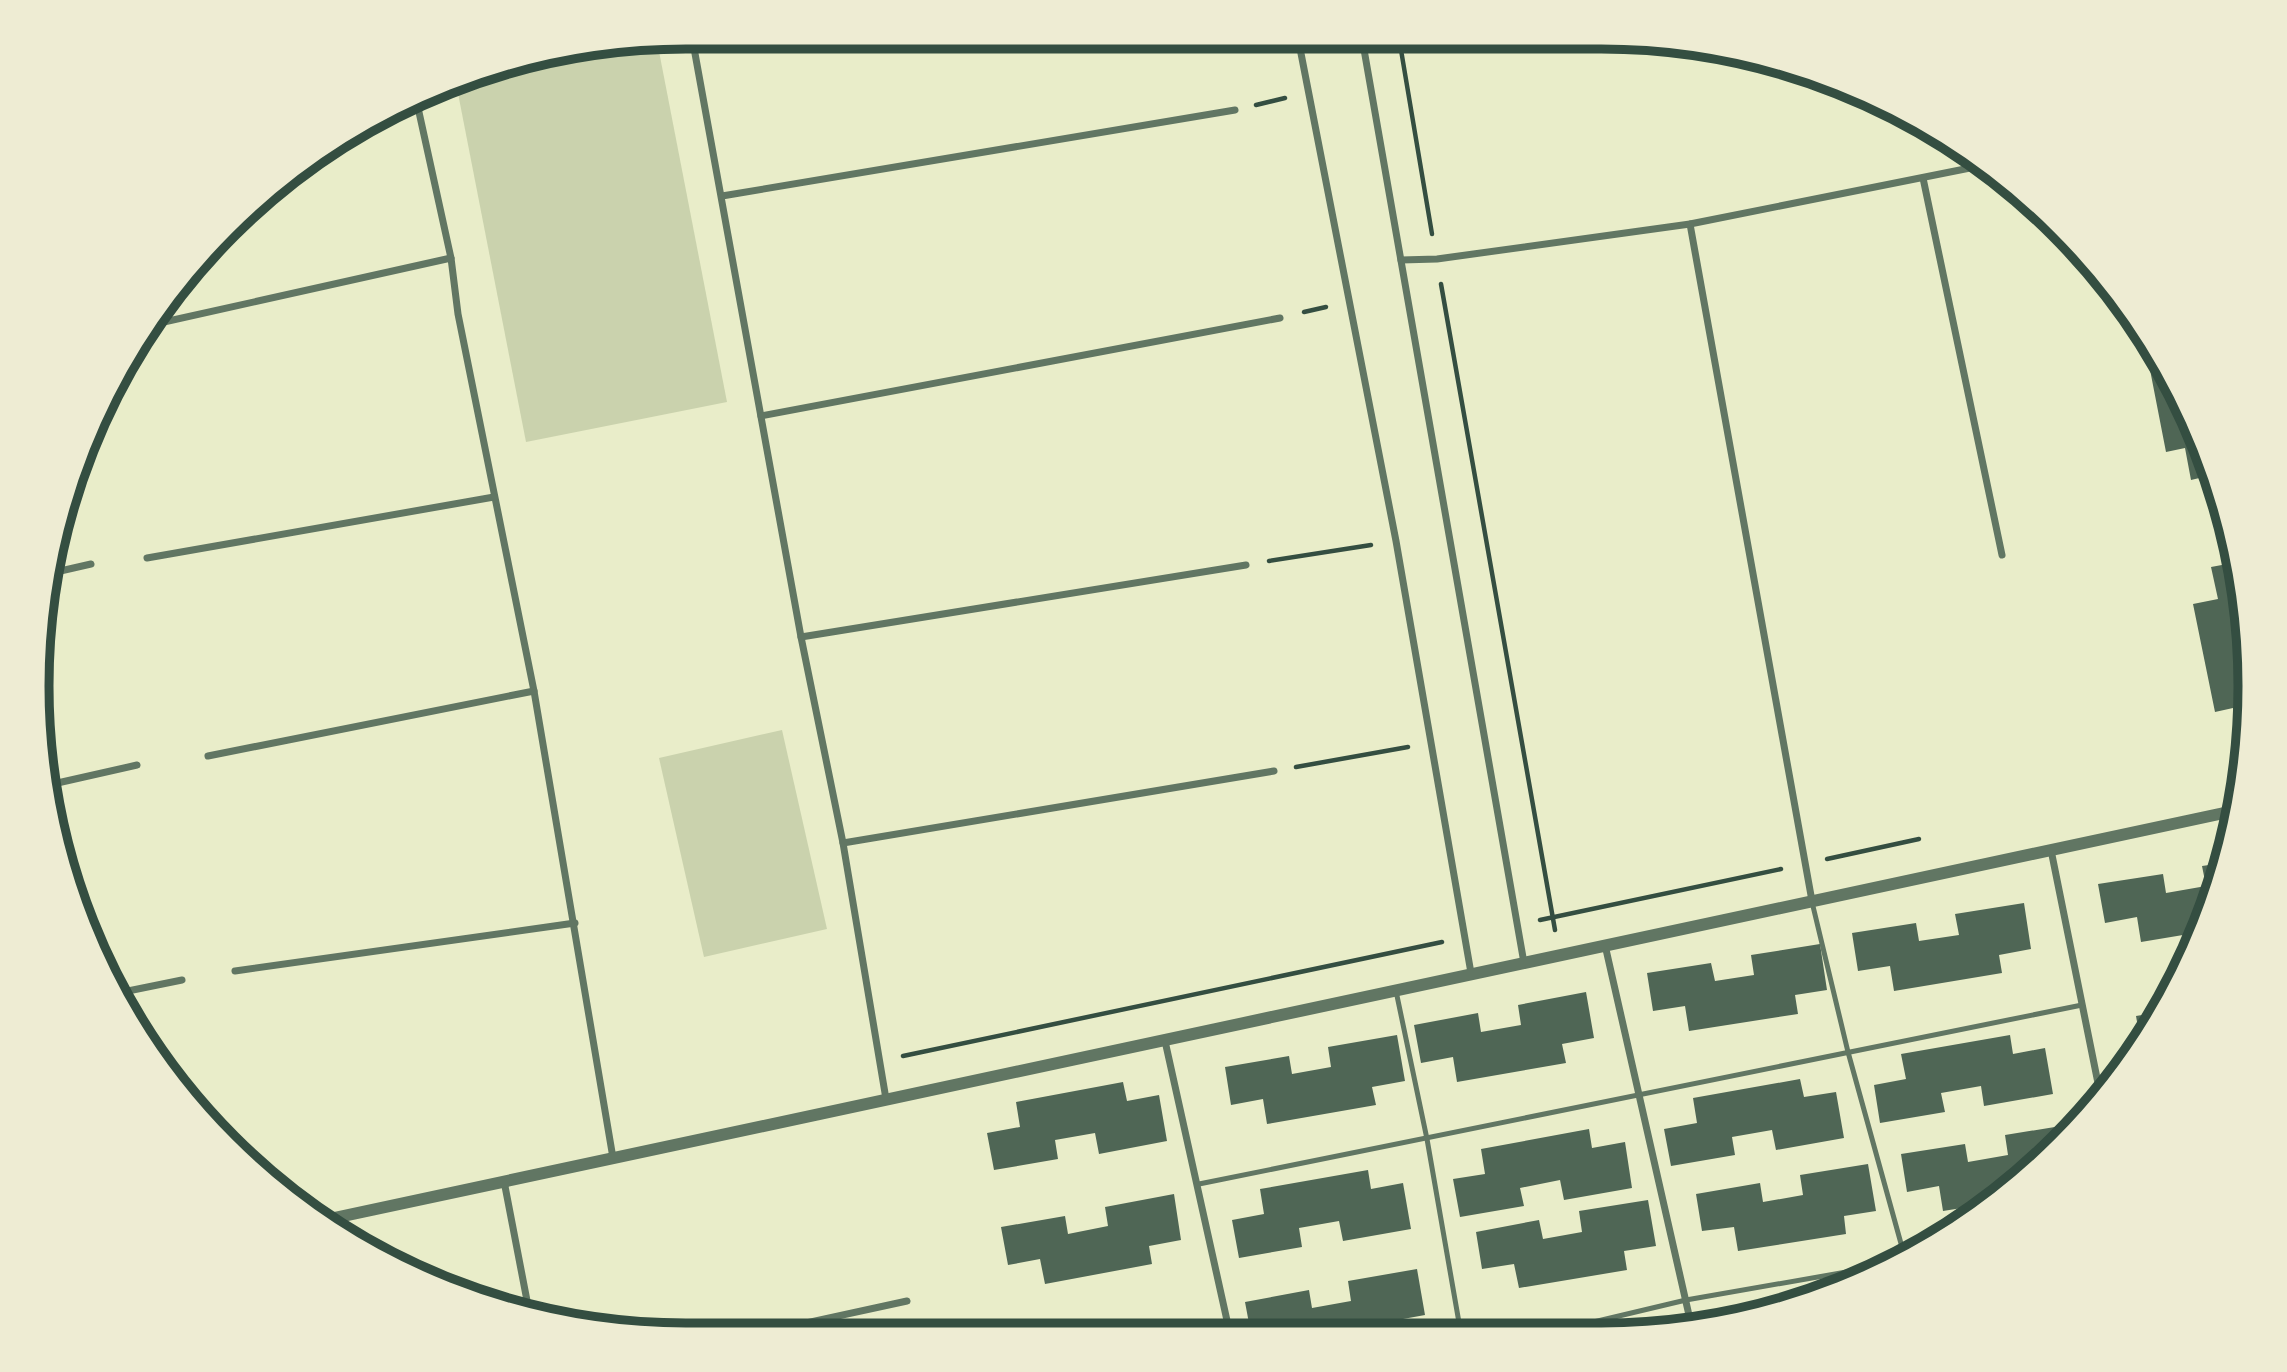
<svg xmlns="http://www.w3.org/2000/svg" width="2287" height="1372" viewBox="0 0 2287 1372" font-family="'Varela Round',sans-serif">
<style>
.green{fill:#cad2ad}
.building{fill:#4f6655}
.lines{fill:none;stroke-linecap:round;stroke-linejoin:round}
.path{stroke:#344e41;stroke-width:4.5}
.service{stroke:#617663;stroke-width:5}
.minor{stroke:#617663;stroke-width:7}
.tertiary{stroke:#617663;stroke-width:12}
.rim{fill:none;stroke:#344e41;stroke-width:9}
</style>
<rect width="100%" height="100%" fill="#e9edc9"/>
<g class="green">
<polygon points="657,41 727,402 526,442 456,83 478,71"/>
<polygon points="782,730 827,929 704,957 659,758"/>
</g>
<g class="building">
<polygon points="2150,343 2201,438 2212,475 2191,480 2185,448 2166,452 2145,344"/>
<polygon points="2238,562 2250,686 2245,739 2239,740 2233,708 2215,712 2193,604 2218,599 2211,567"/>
<polygon points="2223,863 2201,932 2141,942 2137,917 2105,923 2098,884 2163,874 2166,893 2206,886 2202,866"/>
<polygon points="2024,903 2031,949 1999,955 2002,973 1894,991 1890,966 1858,971 1852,933 1916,923 1919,941 1959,935 1955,914"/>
<polygon points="1820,944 1827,990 1795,995 1798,1014 1689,1031 1685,1006 1653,1011 1647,973 1711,963 1715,981 1754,975 1751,955"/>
<polygon points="1586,992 1594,1038 1562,1044 1566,1063 1457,1082 1453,1057 1421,1063 1414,1025 1478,1013 1481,1032 1521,1025 1518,1005"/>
<polygon points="2160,1012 2152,1026 2141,1045 2136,1016"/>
<polygon points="1397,1035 1405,1081 1372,1087 1376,1105 1267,1124 1263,1099 1231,1105 1225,1067 1289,1056 1292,1074 1331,1067 1328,1047"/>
<polygon points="2010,1035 2013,1054 2045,1048 2053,1094 1984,1106 1981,1086 1941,1093 1945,1112 1880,1123 1874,1085 1906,1079 1901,1054"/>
<polygon points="1800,1079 1804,1097 1836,1092 1844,1138 1776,1150 1772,1130 1732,1137 1735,1155 1671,1166 1664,1129 1697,1123 1693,1098"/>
<polygon points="1123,1082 1127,1101 1159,1095 1167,1141 1099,1154 1095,1133 1055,1140 1058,1159 994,1170 987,1133 1020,1127 1016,1102"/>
<polygon points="2073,1124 2029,1174 1987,1204 1943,1211 1939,1186 1907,1192 1901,1154 1965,1144 1968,1162 2008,1155 2005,1135"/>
<polygon points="1589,1129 1592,1148 1625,1142 1632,1188 1564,1200 1560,1180 1520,1188 1524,1206 1460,1217 1453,1179 1485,1174 1481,1149"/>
<polygon points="1868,1164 1876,1211 1844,1216 1846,1234 1738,1251 1734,1227 1702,1231 1696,1194 1760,1183 1763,1202 1803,1195 1800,1175"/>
<polygon points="1368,1170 1371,1189 1403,1183 1411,1229 1343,1241 1339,1221 1299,1228 1302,1247 1239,1258 1232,1220 1264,1214 1260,1189"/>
<polygon points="1174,1194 1181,1240 1149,1246 1152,1264 1045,1284 1040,1259 1008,1265 1001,1227 1065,1216 1068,1234 1108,1226 1105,1207"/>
<polygon points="1648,1200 1656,1246 1624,1251 1627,1270 1519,1288 1514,1264 1482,1269 1476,1232 1539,1220 1543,1239 1582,1232 1579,1211"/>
<polygon points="1417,1269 1425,1315 1392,1321 1395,1334 1251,1334 1245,1302 1309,1290 1312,1308 1351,1301 1348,1281"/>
</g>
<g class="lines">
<g class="path">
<polyline points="1399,38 1432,234"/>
<polyline points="1256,105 1285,98"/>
<polyline points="1441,284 1555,930"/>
<polyline points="1304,312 1326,307"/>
<polyline points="1269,561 1371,545"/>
<polyline points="1296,767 1408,747"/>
<polyline points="1827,859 1919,839"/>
<polyline points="1540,920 1781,869"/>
<polyline points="903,1056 1442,942"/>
</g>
<g class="service">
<polyline points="1812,902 1848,1052 1905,1258"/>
<polyline points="1396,991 1427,1139 1461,1334"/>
<polyline points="1199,1184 2082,1005"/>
<polyline points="1543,1334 1686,1300 1892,1264"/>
</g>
<g class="minor">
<polyline points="692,37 801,637 843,843 886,1099"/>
<polyline points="1298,38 1396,541 1471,973"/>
<polyline points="1362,38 1524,963"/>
<polyline points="417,103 451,258 458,314 534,691 613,1158"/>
<polyline points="1923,178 2002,555"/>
<polyline points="722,196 1235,110"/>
<polyline points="1690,224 1812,901"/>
<polyline points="1401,260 1437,259 1690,224 1985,165"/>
<polyline points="146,326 451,258"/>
<polyline points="761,416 1280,318"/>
<polyline points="147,558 494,497"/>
<polyline points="56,572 91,564"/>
<polyline points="801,637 1246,565"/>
<polyline points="208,756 534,691"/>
<polyline points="53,784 137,765"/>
<polyline points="843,843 1274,771"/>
<polyline points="2051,850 2100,1093"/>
<polyline points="1605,945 1691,1324"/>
<polyline points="235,971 575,923"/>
<polyline points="123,992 182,980"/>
<polyline points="1165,1041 1230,1334"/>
<polyline points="504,1181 529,1311"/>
<polyline points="755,1334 907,1301"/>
</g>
<polyline class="tertiary" points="320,1221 2238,810"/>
</g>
<path d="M0 0H2287V1372H0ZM686 49H1601A637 637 0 0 1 2238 686V686A637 637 0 0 1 1601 1323H686A637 637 0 0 1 49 686V686A637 637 0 0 1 686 49Z" fill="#eeecd3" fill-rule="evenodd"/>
<path class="rim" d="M686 49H1601A637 637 0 0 1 2238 686V686A637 637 0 0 1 1601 1323H686A637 637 0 0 1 49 686V686A637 637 0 0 1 686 49Z"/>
</svg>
